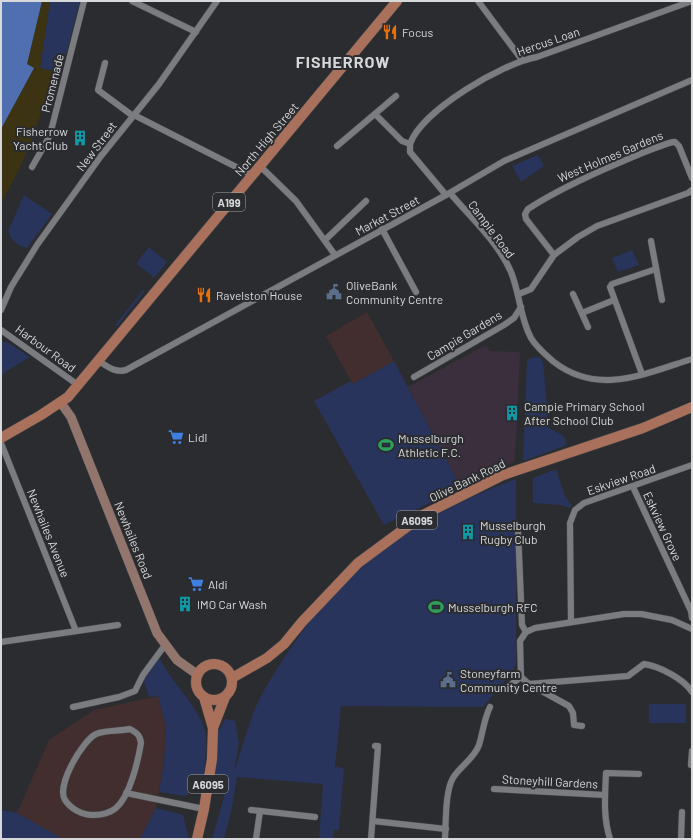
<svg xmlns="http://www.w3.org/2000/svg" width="693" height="840" viewBox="0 0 693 840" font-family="Barlow,sans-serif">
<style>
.industrial{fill:#422e2f}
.education{fill:#3b2f3d}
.green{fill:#28345b}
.sand{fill:#3c3313}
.water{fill:#506fb1}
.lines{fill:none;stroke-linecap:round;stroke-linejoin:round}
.street-casing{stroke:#47484a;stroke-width:7}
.secondary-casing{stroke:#47484a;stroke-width:10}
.primary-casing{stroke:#47484a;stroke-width:11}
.street{stroke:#7b7c7f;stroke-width:6}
.secondary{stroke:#92766e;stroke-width:9}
.primary{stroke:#a9715c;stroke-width:10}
.labels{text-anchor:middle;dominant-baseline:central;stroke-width:4;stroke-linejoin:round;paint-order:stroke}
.shield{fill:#2b2c2f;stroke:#a3a4a7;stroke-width:1}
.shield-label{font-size:11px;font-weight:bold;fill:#d7d8da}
.poi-label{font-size:12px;fill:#d7d8da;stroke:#2b2c2f;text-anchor:start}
.street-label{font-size:12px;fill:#d7d8da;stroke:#2b2c2f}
.district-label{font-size:16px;font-weight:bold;letter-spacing:1px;fill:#d7d8da;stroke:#2b2c2f}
</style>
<rect width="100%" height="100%" fill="#2b2c2f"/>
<g class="industrial">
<polygon points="367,312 394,361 353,384 326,336"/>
<polygon points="158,696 166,727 164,763 156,808 140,839 63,839 17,813 49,740 94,710"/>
</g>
<polygon class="education" points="486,345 490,351 520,352 515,461 461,488 408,387"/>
<g class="green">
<polygon points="50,1 80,1 61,73 40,68"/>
<polygon points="538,155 544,166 521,182 512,166"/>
<path d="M24,195L52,214L27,248C16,245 12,241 8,231Z"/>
<polygon points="149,247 167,262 155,277 153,277 137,264 138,261"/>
<polygon points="632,250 639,265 618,272 612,258"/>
<polygon points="143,290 145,291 117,326 115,325"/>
<polygon points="1,342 7,342 30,357 5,372 1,377"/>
<polygon points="539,357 543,362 549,428 564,436 567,445 523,461 527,361 530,358"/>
<polygon points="394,361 461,488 384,525 314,401 351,381 353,384"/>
<polygon points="556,469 565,496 572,506 570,508 561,505 533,503 533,478"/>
<path d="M516,479V664L513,671L483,707L341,706L335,767L344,768L339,830H334L333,839H319L323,784L237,777L232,808L224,839H212L225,793L214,773L218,732L225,719L235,721L239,742L234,772C242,749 249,720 260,698C281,659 314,612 345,581C391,535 456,501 516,479Z"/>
<path d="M159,657C171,683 196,702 205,731C208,742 204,766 204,778L186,796L159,792L164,763L166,727L158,696L149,697L143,679Z"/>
<rect x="649" y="704" width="37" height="19"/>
<polygon points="156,808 183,815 189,839 140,839"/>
<polygon points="1,810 17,813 63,839 1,839"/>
</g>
<path class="sand" d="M1,1H50L40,68L52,71C42,117 26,162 1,202Z"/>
<polygon class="water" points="1,1 42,1 27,64 34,68 1,129"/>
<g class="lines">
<defs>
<g id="street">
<polyline points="132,1 196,32"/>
<polyline points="478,1 522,60"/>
<polyline points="105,63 98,90 133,116"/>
<polyline points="375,114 402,141 410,144 410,152 446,195"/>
<polyline points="134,115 252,175"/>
<path d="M410,144C422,110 503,63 537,57L692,1"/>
<polyline points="337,146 396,96"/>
<polyline points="260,166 296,201 335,255"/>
<polyline points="32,167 48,139 52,127 84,1"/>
<path d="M450,193C471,218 498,242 511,272C520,294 520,318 531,338C537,348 546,355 554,362C598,396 644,374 692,359"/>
<polyline points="382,229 416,292"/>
<polyline points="325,240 366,201"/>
<polyline points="651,241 662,300"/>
<path d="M554,255L526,219L525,214L528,209C557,190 588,176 621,162C637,155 655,147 673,142H675L679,146L692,178"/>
<polyline points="519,294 531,289 554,255 578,237 597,226 688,193 692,190"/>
<polyline points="573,294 588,327"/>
<polyline points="1,310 11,287 37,245 101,156 159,84 217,1"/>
<polyline points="582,313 614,300"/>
<polyline points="1,330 78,385"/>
<path d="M99,361C108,367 115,373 126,370L446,195L504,161L692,80"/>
<polyline points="642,374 610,287 612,284 656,269"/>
<polyline points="414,377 504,325 514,318 521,307"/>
<polyline points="1,443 76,631"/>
<polyline points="633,487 691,611 692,618"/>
<polyline points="518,529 522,625 526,632 520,641 521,677"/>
<polyline points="571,622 570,523 575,510 584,503 692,465"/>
<polyline points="526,632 535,628 624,614 641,614 672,620 692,629"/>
<polyline points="1,642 118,625"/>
<path d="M521,677L529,684L628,676L644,664C659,666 684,679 692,692"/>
<polyline points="529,684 569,706 573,713 574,725 582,726"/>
<polyline points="505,689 521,677"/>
<polyline points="73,707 119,697 135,691 143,675 165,645"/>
<path d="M130,729C137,733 140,735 141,743C138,761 130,796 116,808C110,813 101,815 93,815C82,815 71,809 65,800C56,786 82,741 96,734C105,730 120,731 130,729Z"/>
<polyline points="691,765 692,751"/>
<polyline points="494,789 605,795"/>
<polyline points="126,793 204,809"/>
<polyline points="251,810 315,817"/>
<polyline points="373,821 446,829"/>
<polyline points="256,839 260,811"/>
<polyline points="371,839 378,746 375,746"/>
<path d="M445,839C446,823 445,791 453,778C460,766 474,759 479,745C483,732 484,719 490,707"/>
<path d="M610,839C603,817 605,796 606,773L639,774"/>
<polyline points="681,839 682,812"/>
</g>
<polyline id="secondary" points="61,403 71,417 157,633 177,660 198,675"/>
<g id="primary">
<polyline points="1,438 41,415 68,397 397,1"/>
<circle cx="214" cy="682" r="18"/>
<polyline points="232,678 267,658 284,644 302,622 358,563 423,515 503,475 643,428 692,407"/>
<polyline points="204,697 213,728"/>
<polyline points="197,839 204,809 212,759 213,728 225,697"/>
</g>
</defs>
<use href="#street" class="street-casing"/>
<use href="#secondary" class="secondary-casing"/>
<use href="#primary" class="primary-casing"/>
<use href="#street" class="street"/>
<use href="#secondary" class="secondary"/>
<use href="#primary" class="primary"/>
</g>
<defs>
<symbol id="restaurant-bare" viewBox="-9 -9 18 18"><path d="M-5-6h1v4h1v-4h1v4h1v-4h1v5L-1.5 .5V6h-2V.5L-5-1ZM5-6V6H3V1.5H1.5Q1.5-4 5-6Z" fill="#e8710a" stroke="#2b2c2f" stroke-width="2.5" paint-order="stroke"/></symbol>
<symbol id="building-bare" viewBox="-9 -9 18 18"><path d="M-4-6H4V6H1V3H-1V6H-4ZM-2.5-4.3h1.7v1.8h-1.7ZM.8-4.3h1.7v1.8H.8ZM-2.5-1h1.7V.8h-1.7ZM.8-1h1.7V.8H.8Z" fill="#0f9aa8" stroke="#2b2c2f" stroke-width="2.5" paint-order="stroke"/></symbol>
<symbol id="civic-bare" viewBox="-9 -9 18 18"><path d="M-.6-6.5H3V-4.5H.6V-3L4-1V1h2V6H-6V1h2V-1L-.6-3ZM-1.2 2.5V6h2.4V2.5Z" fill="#5c6f8a" stroke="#2b2c2f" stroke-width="2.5" paint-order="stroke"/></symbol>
<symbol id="supermarket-bare" viewBox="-9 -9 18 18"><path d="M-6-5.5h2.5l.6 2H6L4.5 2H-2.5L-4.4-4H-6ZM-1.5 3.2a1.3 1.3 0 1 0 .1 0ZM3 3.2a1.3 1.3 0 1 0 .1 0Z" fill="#3f7fe0" stroke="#2b2c2f" stroke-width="2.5" paint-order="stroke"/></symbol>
<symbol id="stadium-bare" viewBox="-9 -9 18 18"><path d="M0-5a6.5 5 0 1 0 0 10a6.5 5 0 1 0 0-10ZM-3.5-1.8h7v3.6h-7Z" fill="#2e9e5b" stroke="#2b2c2f" stroke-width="2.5" paint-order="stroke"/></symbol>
</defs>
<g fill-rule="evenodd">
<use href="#restaurant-bare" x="379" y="21" width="22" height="22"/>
<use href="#building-bare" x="69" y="127" width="22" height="22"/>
<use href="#civic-bare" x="323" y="281" width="22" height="22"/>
<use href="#restaurant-bare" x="193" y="284" width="22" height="22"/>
<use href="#building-bare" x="501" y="402" width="22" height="22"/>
<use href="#supermarket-bare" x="165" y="426" width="22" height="22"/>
<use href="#stadium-bare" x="375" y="434" width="22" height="22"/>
<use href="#building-bare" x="457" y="521" width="22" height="22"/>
<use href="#supermarket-bare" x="185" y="573" width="22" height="22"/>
<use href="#building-bare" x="174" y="593" width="22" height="22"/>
<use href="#stadium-bare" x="425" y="596" width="22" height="22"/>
<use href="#civic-bare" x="437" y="669" width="22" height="22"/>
</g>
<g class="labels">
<g class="shield">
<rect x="213" y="193" width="32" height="18" rx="3"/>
<rect x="397" y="511" width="40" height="18" rx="3"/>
<rect x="188" y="775" width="40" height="18" rx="3"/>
</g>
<g class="shield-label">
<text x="229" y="202">A199</text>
<text x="417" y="520">A6095</text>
<text x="208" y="784">A6095</text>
</g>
<g class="poi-label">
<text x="402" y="32">Focus</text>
<text x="68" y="131" text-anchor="end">Fisherrow<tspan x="68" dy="14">Yacht Club</tspan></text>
<text x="346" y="285">OliveBank<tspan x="346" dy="14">Community Centre</tspan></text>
<text x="216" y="295">Ravelston House</text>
<text x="524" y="406">Campie Primary School<tspan x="524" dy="14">After School Club</tspan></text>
<text x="188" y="437">Lidl</text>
<text x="398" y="438">Musselburgh<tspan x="398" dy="14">Athletic F.C.</tspan></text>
<text x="480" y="525">Musselburgh<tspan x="480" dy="14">Rugby Club</tspan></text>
<text x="208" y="584">Aldi</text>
<text x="197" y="604">IMO Car Wash</text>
<text x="448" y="607">Musselburgh RFC</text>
<text x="460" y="673">Stoneyfarm<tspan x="460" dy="14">Community Centre</tspan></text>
</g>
<g class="street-label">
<text transform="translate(548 41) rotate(-19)">Hercus Loan</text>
<text transform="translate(52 83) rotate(-76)">Promenade</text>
<text transform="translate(266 139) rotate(-50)">North High Street</text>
<text transform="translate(96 146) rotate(-53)">New Street</text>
<text transform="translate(610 156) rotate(-23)">West Holmes Gardens</text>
<text transform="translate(387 215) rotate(-28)">Market Street</text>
<text transform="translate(492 229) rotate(53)">Campie Road</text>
<text transform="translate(464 335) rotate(-31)">Campie Gardens</text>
<text transform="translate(46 348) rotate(36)">Harbour Road</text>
<text transform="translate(621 479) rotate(-19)">Eskview Road</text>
<text transform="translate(467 480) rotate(-26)">Olive Bank Road</text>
<text transform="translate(663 526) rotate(65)">Eskview Grove</text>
<text transform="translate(49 533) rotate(68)">Newhailes Avenue</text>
<text transform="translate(134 540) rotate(68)">Newhailes Road</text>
<text transform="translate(550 781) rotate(3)">Stoneyhill Gardens</text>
</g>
<g class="district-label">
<text x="343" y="61">FISHERROW</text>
</g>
</g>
<rect width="693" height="840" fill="none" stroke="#d7d8da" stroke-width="4"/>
</svg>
